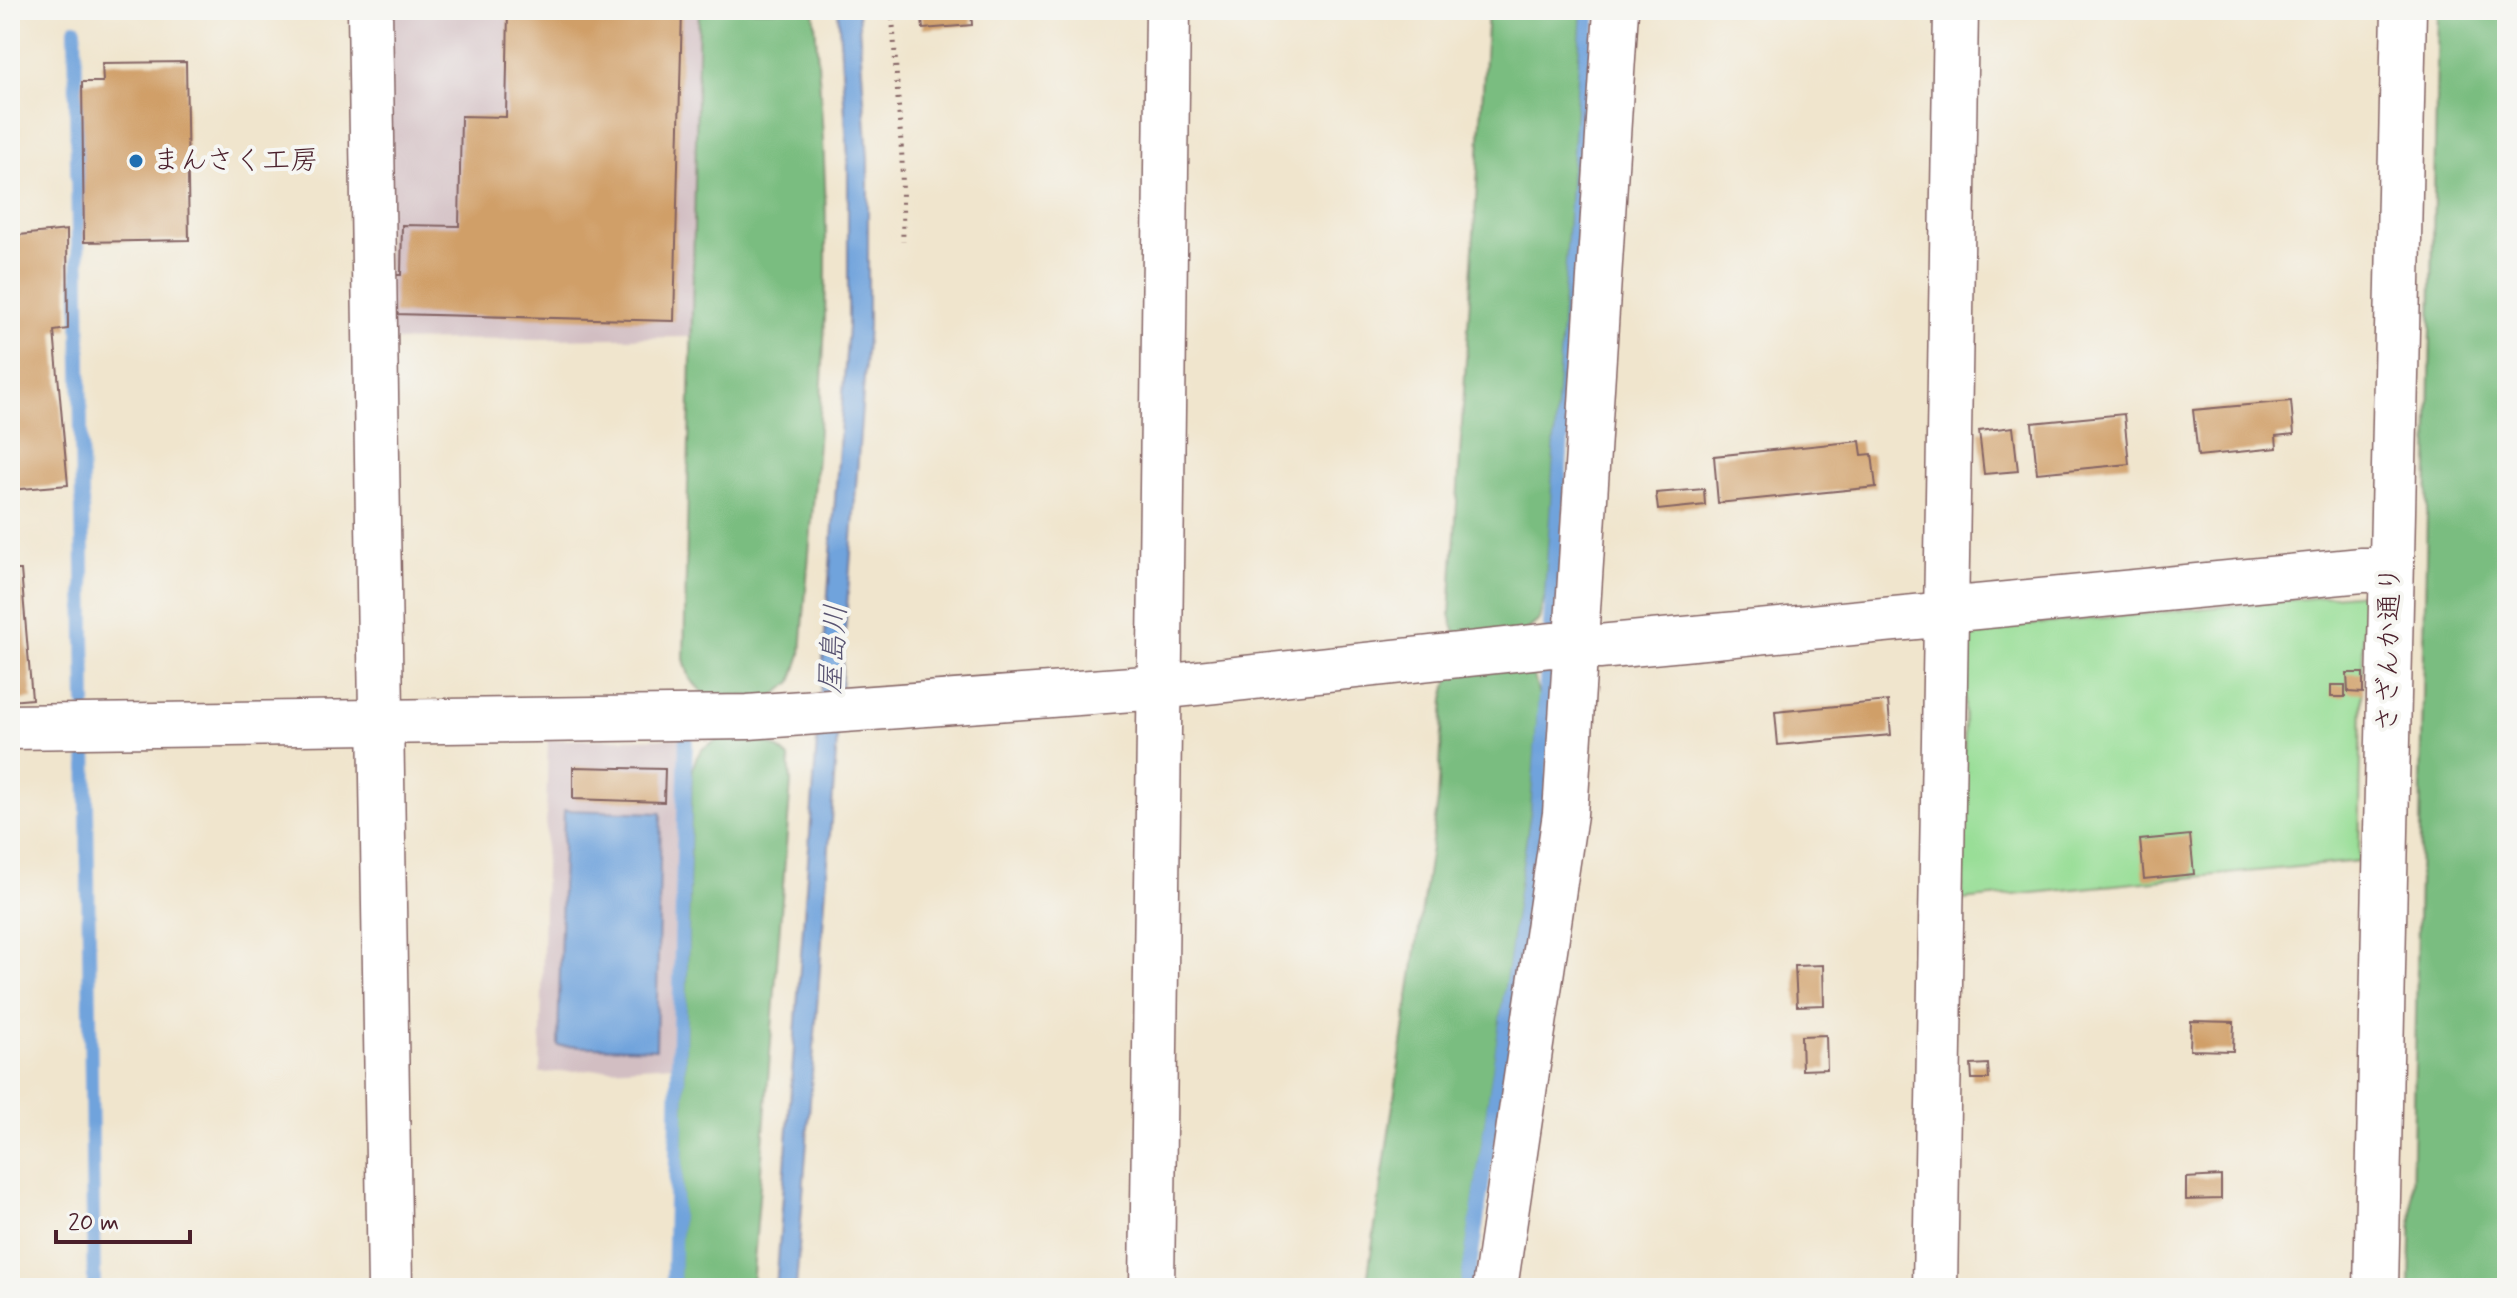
<svg xmlns="http://www.w3.org/2000/svg" width="2517" height="1298" viewBox="0 0 2517 1298" font-family="Mynerve,'Klee One',sans-serif">
<style>
.industrial{fill:#d2bec2}
.green{fill:#99de97;stroke:#727e61;stroke-width:2}
.forest{fill:#7abd80;stroke:#626e56;stroke-width:2}
.water{fill:#70a3dc;stroke:#5d6184;stroke-width:2}
.lines{fill:none;stroke-linecap:round;stroke-linejoin:round}
.stream{stroke:#70a3dc;stroke-width:14}
.building{fill:#d09f67}
.minor-casing{stroke:#846464;stroke-width:47}
.path{stroke:#846464;stroke-width:5;stroke-dasharray:2 6;stroke-linecap:butt}
.minor{stroke:#fff;stroke-width:44}
.poi-dot{fill:#1f6fb2;stroke:#f6f6f2;stroke-width:3}
.labels{text-anchor:middle;dominant-baseline:central;stroke-width:8;stroke-linejoin:round;paint-order:stroke}
.poi-label{font-size:28px;fill:#4a1f2b;stroke:#f6f6f2;text-anchor:start}
.street-label{font-size:28px;fill:#4a1f2b;stroke:#f6f6f2}
.water-label{font-size:30px;font-style:italic;fill:#595472;stroke:#f6f6f2}
</style>
<rect width="100%" height="100%" fill="#f6f6f2"/>
<filter id="ink" filterUnits="userSpaceOnUse"><feTurbulence type="fractalNoise" baseFrequency=".0125" numOctaves="2"/><feDisplacementMap in="SourceGraphic" scale="16" xChannelSelector="R" yChannelSelector="G"/><feConvolveMatrix kernelMatrix="1 2 1 2 8 2 1 2 1" color-interpolation-filters="sRGB"/></filter>
<filter id="wash" filterUnits="userSpaceOnUse"><feTurbulence type="fractalNoise" baseFrequency=".006" numOctaves="4" result="noise"/><feDisplacementMap in="SourceGraphic" scale="32" xChannelSelector="R" yChannelSelector="G"/><feGaussianBlur stdDeviation="1.8" result="paint"/><feColorMatrix in="noise" values="0 0 0 0 0 0 0 0 0 0 0 0 0 0 0 0 0 1.4 0 .05"/><feComposite in="paint" operator="in"/></filter>
<g filter="url(#wash)">
<rect width="100%" height="100%" fill="#f0e5cd"/>
<g class="industrial">
<polygon points="384,10 699,10 692,337 389,341"/>
<polygon points="683,738 675,1065 540,1073 548,740"/>
</g>
<polygon class="green" points="2364,593 2359,861 1962,900 1966,631"/>
<g class="forest">
<path d="M699,10H814C820,87 826,164 826,241C827,379 811,517 801,654L792,682L772,697L706,696L690,679L684,659Z"/>
<polygon points="1488,10 1582,10 1545,596 1539,620 1524,633 1464,639 1454,630 1450,614"/>
<polygon points="2438,10 2507,10 2507,1288 2410,1288"/>
<polygon points="1521,663 1534,676 1539,696 1531,810 1461,1288 1366,1288 1438,800 1444,699 1449,679 1462,667"/>
<path d="M727,737C756,737 768,738 789,758L791,782L752,1288H679L692,772C696,750 706,743 727,737Z"/>
</g>
<g class="water">
<polygon points="838,10 858,10 868,159 868,326 796,1288 776,1288 848,326 848,159"/>
<polygon points="564,810 661,813 656,1049 558,1046"/>
</g>
<g class="lines">
<g class="stream">
<polyline points="75,29 85,703"/>
<polyline points="1550,626 1589,10"/>
<polyline points="86,740 94,1288"/>
<polyline points="673,1288 686,735"/>
<polyline points="1467,1288 1538,811 1547,667"/>
</g>
</g>
<g id="blocks">
<g class="building">
<polygon points="508,10 682,10 674,321 394,314 395,275 401,275 402,225 459,226 461,116 506,117"/>
<polygon points="921,10 971,10 972,25 923,29"/>
<polygon points="186,62 189,240 84,242 82,82 103,82 102,63"/>
<polygon points="67,230 68,329 54,331 68,485 10,490 10,236"/>
<polygon points="2291,401 2294,434 2276,436 2277,448 2198,456 2193,410"/>
<polygon points="2124,414 2129,464 2037,473 2032,423"/>
<polygon points="2013,427 2018,471 1984,474 1979,431"/>
<polygon points="1860,441 1862,455 1872,454 1876,487 1718,503 1714,456"/>
<polygon points="1704,489 1705,505 1658,510 1656,493"/>
<polygon points="10,570 21,570 32,699 10,701"/>
<polygon points="2347,673 2363,673 2363,693 2348,692"/>
<rect x="2331" y="685" width="14" height="12"/>
<polygon points="1888,701 1891,735 1778,745 1775,712"/>
<polygon points="573,767 665,769 664,802 573,799"/>
<polygon points="2190,835 2194,874 2144,879 2140,840"/>
<polygon points="1823,965 1824,1005 1797,1006 1795,966"/>
<polygon points="2191,1021 2234,1022 2233,1051 2190,1050"/>
<polygon points="1826,1035 1827,1069 1802,1070 1801,1036"/>
<polygon points="1988,1064 1989,1079 1972,1079 1971,1065"/>
<polygon points="2221,1176 2221,1199 2186,1200 2186,1178"/>
</g>
</g>
</g>
<g filter="url(#ink)">
<use href="#blocks" fill-opacity="0" stroke="#846464" stroke-width="2"/>
<g class="lines">
<defs>
<g id="minor">
<polyline points="370,10 390,1288"/>
<polyline points="10,727 748,717 1160,687 1552,645 1599,647 1926,616 1966,608 2362,570 2391,570"/>
<polyline points="1152,1288 1168,10"/>
<polyline points="1495,1288 1565,814 1616,10"/>
<polyline points="1935,1288 1956,10"/>
<polyline points="2376,1288 2404,10"/>
</g>
</defs>
<use href="#minor" class="minor-casing"/>
<polyline class="path" points="892,10 902,158 903,242"/>
<use href="#minor" class="minor"/>
</g>
</g>
<circle class="poi-dot" cx="136" cy="161" r="8"/>
<g class="labels">
<g class="poi-label">
<text x="152" y="161">まんさく工房</text>
</g>
<g class="street-label">
<text transform="translate(2390 649) rotate(-89)">さざんか通り</text>
</g>
<g class="water-label">
<text transform="translate(834 649) rotate(-86)">屋島川</text>
</g>
</g>
<rect width="2517" height="1298" fill="none" stroke="#f6f6f2" stroke-width="40"/>
<path d="M56 1230v12h134v-12" fill="none" stroke="#4a1f2b" stroke-width="4"/>
<text x="68" y="1230" font-size="24" fill="#4a1f2b" stroke="#f6f6f2" stroke-width="6" paint-order="stroke">20 m</text>
</svg>
